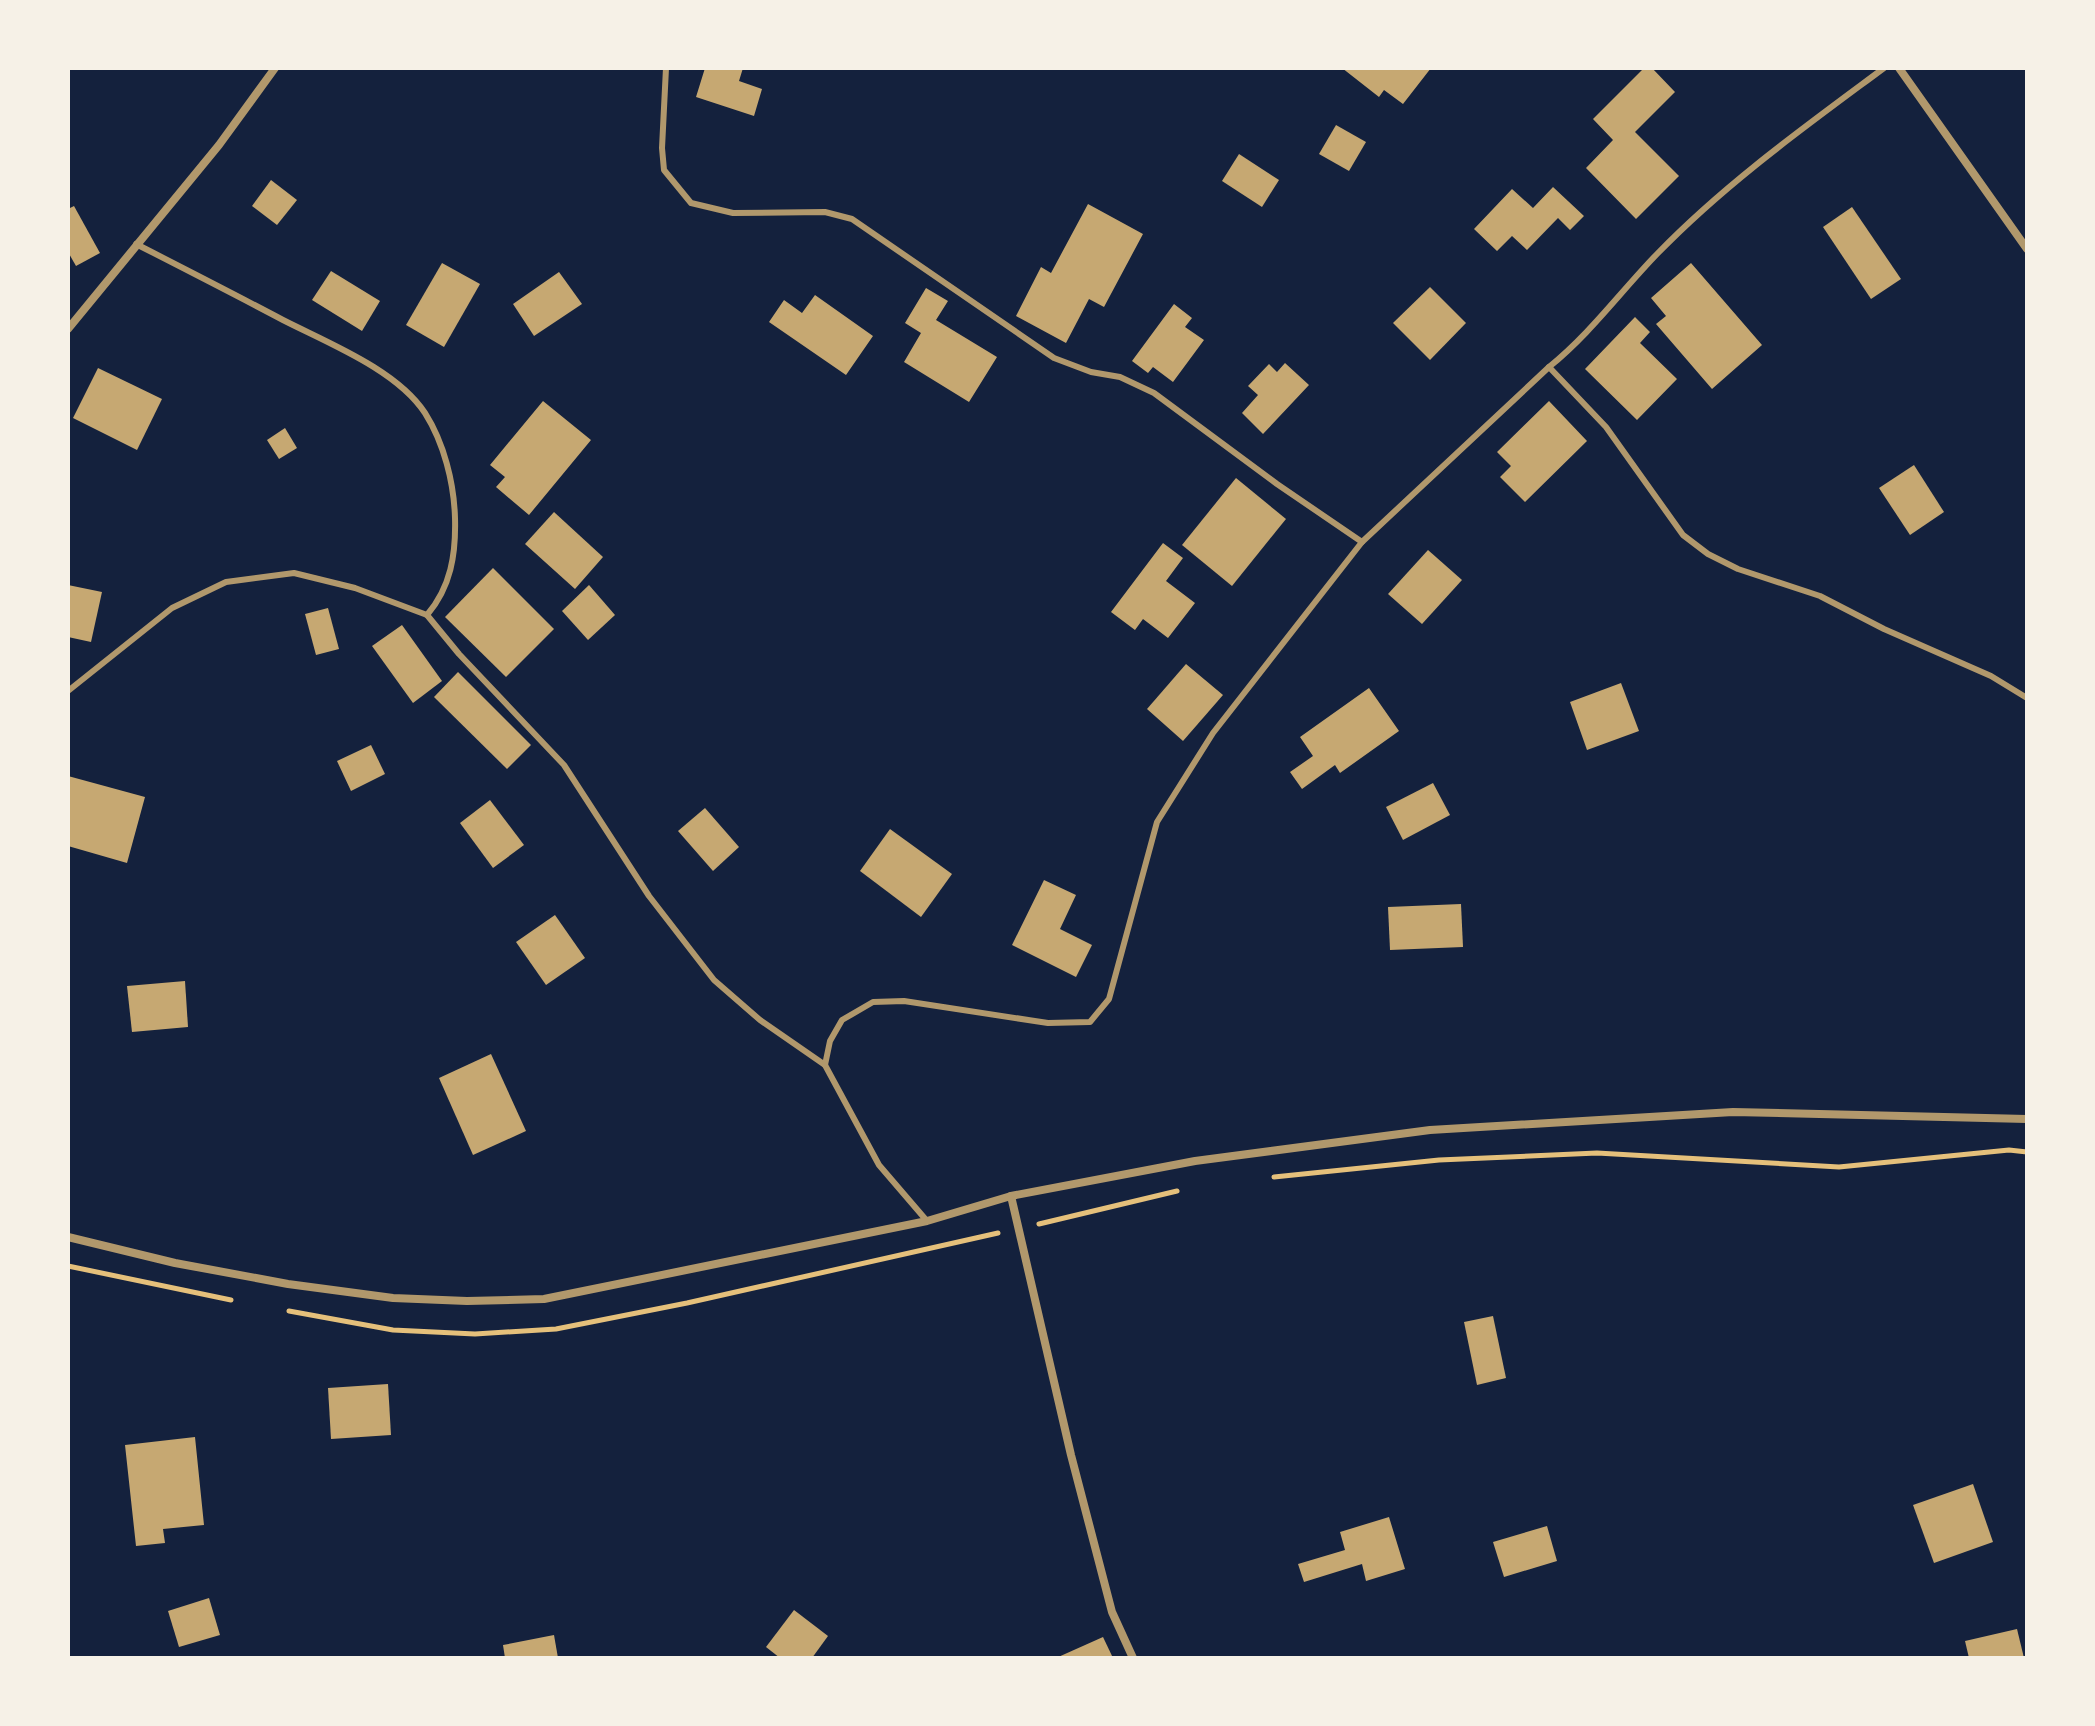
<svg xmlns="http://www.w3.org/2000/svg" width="2095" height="1726" viewBox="0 0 2095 1726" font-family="'Nunito Sans',sans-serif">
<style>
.building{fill:#c6a872}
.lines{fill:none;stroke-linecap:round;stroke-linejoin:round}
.path{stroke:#e5c07b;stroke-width:5}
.service{stroke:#b1986c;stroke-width:6}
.minor{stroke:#b1986c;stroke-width:8}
</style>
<rect width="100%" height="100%" fill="#14213d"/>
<g class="building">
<polygon points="705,68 743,68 739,81 762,89 754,116 696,97"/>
<polygon points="1342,68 1431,68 1403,104 1384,90 1379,97"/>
<polygon points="1644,68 1652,68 1675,92 1635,132 1679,176 1636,219 1586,168 1613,140 1593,119"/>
<polygon points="1336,125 1366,142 1349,171 1319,154"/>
<polygon points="1239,154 1279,180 1262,207 1222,181"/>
<polygon points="271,180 297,200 277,225 252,206"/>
<polygon points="1553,187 1584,216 1570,230 1558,218 1527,250 1512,236 1497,251 1474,229 1512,189 1533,208"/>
<polygon points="1088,204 1143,234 1104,307 1089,299 1066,343 1016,316 1041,267 1051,273"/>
<polygon points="74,206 100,253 76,266 68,252 68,209"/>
<polygon points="1852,207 1901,279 1871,299 1823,227"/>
<polygon points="442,263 480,284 444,347 406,325"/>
<polygon points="1691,263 1762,345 1712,389 1656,324 1666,316 1651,298"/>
<polygon points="331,271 380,301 362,331 312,300"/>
<polygon points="559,272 582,304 534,336 513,304"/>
<polygon points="1430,287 1466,323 1430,360 1393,323"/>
<polygon points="926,288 948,301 936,320 997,357 969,402 904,362 921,333 905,323"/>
<polygon points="815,295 873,336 846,375 769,322 784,300 802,313"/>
<polygon points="1174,304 1192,318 1185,327 1204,340 1173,382 1153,367 1148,373 1132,361"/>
<polygon points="1635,317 1650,332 1640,343 1677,379 1637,420 1585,369"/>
<polygon points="1285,363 1309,385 1263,434 1242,413 1258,395 1248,386 1269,364 1277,372"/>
<polygon points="98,368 162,399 137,450 73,418"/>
<polygon points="543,401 591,440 529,515 496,487 505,477 490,465"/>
<polygon points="1549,401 1587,441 1525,502 1500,477 1511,466 1497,452"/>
<polygon points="285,428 297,448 279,459 267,440"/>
<polygon points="1914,465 1944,512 1910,535 1879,488"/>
<polygon points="1236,478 1286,519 1232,586 1182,545"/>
<polygon points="554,512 603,557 575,589 525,544"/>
<polygon points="1163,543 1183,558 1166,581 1195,603 1168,638 1143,619 1135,630 1111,612"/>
<polygon points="1428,550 1462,580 1422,624 1388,594"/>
<polygon points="493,568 554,629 506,677 445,617"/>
<polygon points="68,585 102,592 91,642 68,637"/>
<polygon points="589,585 615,615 588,640 562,611"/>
<polygon points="328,608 339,649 316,655 305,614"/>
<polygon points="402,625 442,681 413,703 372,646"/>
<polygon points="1186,664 1223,695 1183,741 1147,709"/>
<polygon points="458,672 531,745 507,769 434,697"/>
<polygon points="1621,683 1639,731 1587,750 1570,702"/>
<polygon points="1369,688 1399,731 1340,773 1335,765 1302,789 1290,772 1313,756 1300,737"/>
<polygon points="371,745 385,774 351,791 337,761"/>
<polygon points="68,776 145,797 127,863 68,846"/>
<polygon points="1433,783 1450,815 1403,840 1386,807"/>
<polygon points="490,800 524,845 493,868 460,823"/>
<polygon points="705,808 739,847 713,871 678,831"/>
<polygon points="890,829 952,874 921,917 860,871"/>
<polygon points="1044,880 1076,895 1060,929 1092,945 1076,977 1012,945"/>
<polygon points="1461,904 1463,947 1390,950 1388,907"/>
<polygon points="555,915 585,958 546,985 516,942"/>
<polygon points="185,981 188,1027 132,1032 127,986"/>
<polygon points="491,1054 526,1131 473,1155 439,1078"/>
<polygon points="1493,1316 1506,1378 1477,1385 1464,1322"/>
<polygon points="388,1384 391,1435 331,1439 328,1388"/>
<polygon points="195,1437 204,1525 163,1529 165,1543 136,1546 125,1445"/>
<polygon points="1973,1484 1993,1542 1934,1563 1913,1505"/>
<polygon points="1389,1517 1405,1569 1366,1581 1362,1564 1304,1582 1298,1564 1345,1550 1340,1532"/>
<polygon points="1547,1526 1557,1561 1504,1577 1493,1542"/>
<polygon points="209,1598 220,1635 179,1647 168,1611"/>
<polygon points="794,1610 828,1636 812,1658 780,1658 766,1647"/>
<polygon points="2017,1629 2024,1658 1969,1658 1965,1641"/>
<polygon points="554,1635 558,1658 505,1658 503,1645"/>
<polygon points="1103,1637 1113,1658 1056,1658"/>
</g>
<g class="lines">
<g class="path">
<polyline points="1274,1177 1439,1160 1597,1153 1839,1167 2009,1150 2027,1152"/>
<polyline points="1039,1224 1177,1191"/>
<polyline points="68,1266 231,1300"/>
<polyline points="289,1311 393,1330 475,1334 556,1329 687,1303 998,1233"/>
</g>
<g class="service">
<polyline points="666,68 662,148 664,170 691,203 733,213 825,212 852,219 1054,358 1091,372 1120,377 1154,393 1277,484 1362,542"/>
<path d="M136,244C185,269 234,294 283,320C328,343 397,370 425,413C444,443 454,483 455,518C456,554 451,587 427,615L459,654L564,765L649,896L714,980L760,1020L825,1065L879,1165L927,1221"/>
<polyline points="1549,367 1606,427 1683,535 1708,554 1738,569 1820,596 1884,629 1991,676 2027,698"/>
<polyline points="68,691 172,608 226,582 294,573 355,588 427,615"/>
<path d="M825,1065L830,1041L842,1020L873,1002L904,1001L1048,1023L1090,1022L1109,999L1157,822L1213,733L1362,542L1549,367C1591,333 1621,291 1658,253C1726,183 1806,126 1884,68"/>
</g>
<g class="minor">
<polyline points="1899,68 2027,249"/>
<polyline points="68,329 219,145 275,68"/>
<polyline points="1011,1196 1071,1455 1112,1612 1133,1658"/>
<polyline points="68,1237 175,1263 288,1284 393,1298 467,1301 544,1299 927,1221 1011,1196 1195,1161 1430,1130 1733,1112 2027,1119"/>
</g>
</g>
<rect width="2095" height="1726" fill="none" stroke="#f6f1e7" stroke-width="140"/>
</svg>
